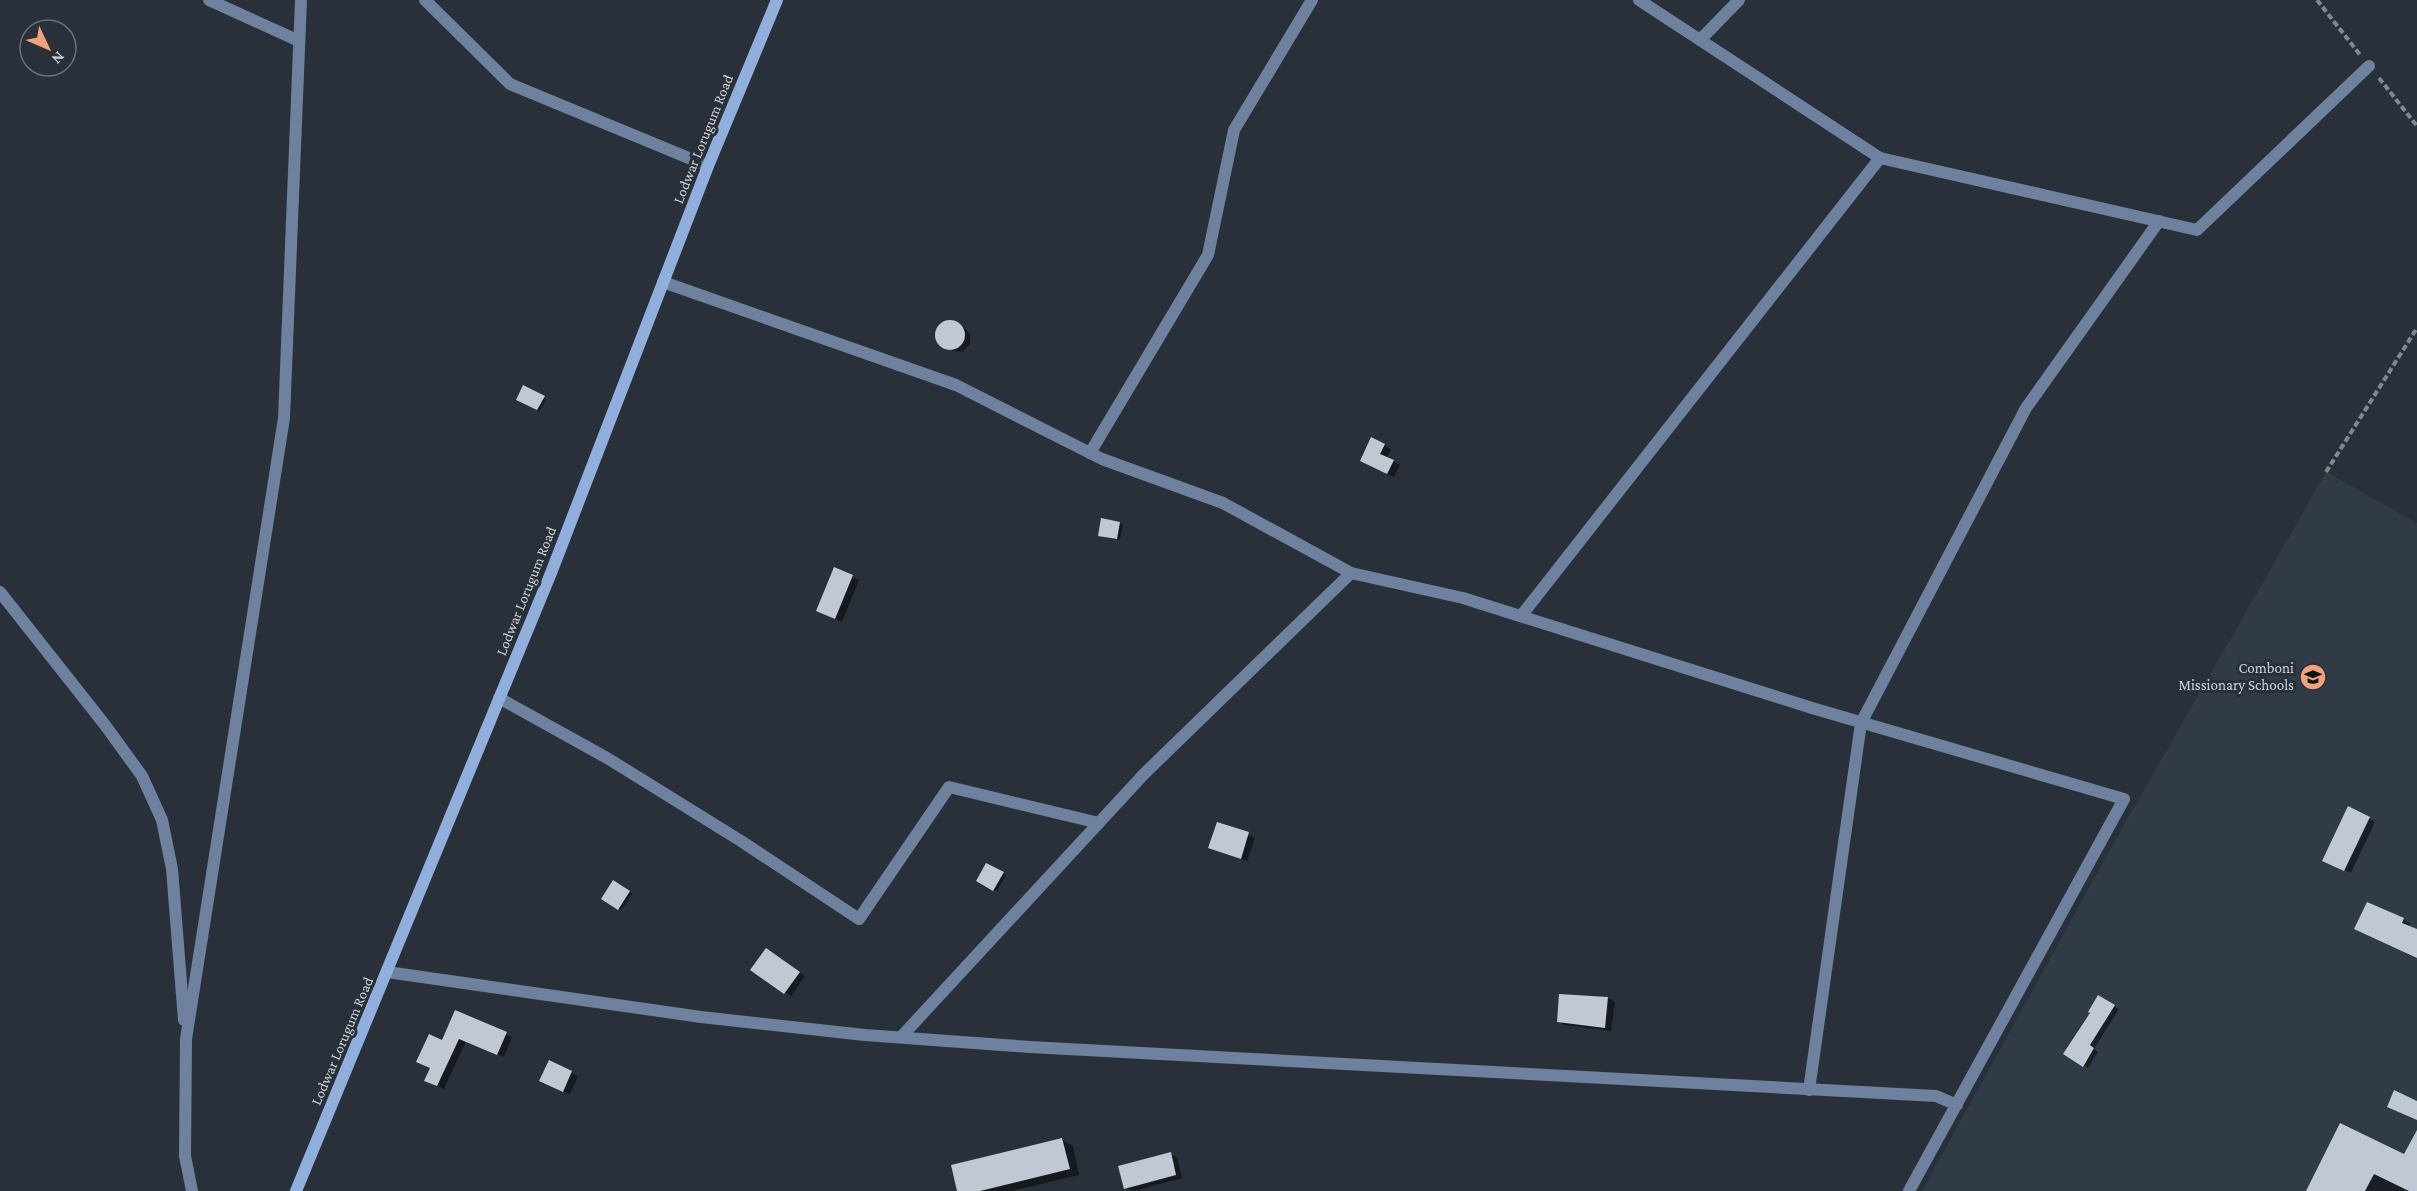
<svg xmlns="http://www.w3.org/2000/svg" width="2417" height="1191" viewBox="0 0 2417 1191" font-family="'Crimson Pro',serif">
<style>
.built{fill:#313b48}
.shadow{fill:#0007}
.building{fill:#c0c8d3}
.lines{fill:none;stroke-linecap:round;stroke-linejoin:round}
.path{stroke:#82878e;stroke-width:4;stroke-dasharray:6 3;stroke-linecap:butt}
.minor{stroke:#6e819e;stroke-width:12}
.secondary{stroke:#91afdc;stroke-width:12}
.labels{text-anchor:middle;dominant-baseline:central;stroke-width:6;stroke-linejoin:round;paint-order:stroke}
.street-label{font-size:15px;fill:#ced2d7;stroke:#2a3039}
.poi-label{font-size:15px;fill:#ced2d7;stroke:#2a3039;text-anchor:end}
</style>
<rect width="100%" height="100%" fill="#2a3039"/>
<polygon class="built" points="2326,472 2417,523 2417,1191 1922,1191 2120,832"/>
<g class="shadow">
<polygon points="951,321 965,328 970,335 970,344 962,352 950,350 938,341 937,334 939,327 944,323"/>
<polygon points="524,387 546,399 540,411 518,399"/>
<polygon points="1372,439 1391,449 1387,458 1400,465 1394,477 1368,464"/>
<polygon points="1120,523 1123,525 1120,540 1103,537"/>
<polygon points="835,569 859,580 842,622 824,614"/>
<polygon points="2369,818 2375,822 2351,873 2331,864"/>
<polygon points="1218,824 1255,838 1247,861 1217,851"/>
<polygon points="986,865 1006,875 997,891 978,881"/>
<polygon points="614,882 632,894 621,910 603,899"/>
<polygon points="2367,904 2403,920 2410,923 2408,927 2417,930 2417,957"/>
<polygon points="773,954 805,976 791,996 785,992"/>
<polygon points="1560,996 1608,998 1615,1002 1611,1031 1565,1025 1558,1021"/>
<polygon points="2098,997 2119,1009 2094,1049 2098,1052 2088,1068 2065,1054 2092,1013"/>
<polygon points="455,1012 512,1037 504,1057 466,1041 444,1089 433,1084"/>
<polygon points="550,1062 578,1076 570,1094 548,1084"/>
<polygon points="2417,1133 2417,1191 2308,1191 2405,1156"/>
<polygon points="1062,1140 1073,1146 1079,1175 1012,1191 958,1191"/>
<polygon points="1171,1154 1177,1158 1182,1178 1134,1191 1125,1188"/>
</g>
<g class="building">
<circle cx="950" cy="335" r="15"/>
<polygon points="523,385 545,396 537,410 516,400"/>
<polygon points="1371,437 1385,444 1380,454 1394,460 1387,474 1360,461"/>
<polygon points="1101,518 1120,522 1117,539 1098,536"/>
<polygon points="834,567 853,575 835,619 816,611"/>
<polygon points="2348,806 2370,817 2344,871 2322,861"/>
<polygon points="1217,822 1249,832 1241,859 1208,848"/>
<polygon points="986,863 1004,872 993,891 976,881"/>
<polygon points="613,880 630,891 618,910 601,899"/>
<polygon points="2367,902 2404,918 2402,923 2417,929 2417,958 2354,929"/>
<polygon points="766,948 800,972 784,994 750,970"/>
<polygon points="1559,994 1608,997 1605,1028 1557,1022"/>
<polygon points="2098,995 2115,1005 2090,1045 2094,1048 2083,1067 2063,1054 2090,1013 2088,1012"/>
<polygon points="455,1010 507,1032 497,1055 459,1039 437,1086 424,1081 430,1068 416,1062 429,1034 442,1040"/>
<polygon points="549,1060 572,1071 563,1092 539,1081"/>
<polygon points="2394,1090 2417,1101 2417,1120 2387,1107"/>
<polygon points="2340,1123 2404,1154 2417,1130 2417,1191 2409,1191 2374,1174 2365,1191 2306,1191"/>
<polygon points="1062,1138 1070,1169 980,1191 957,1191 951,1165"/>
<polygon points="1171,1152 1176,1175 1124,1189 1118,1166"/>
</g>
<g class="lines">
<g class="path">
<polyline points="2317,0 2361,56"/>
<polyline points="2379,78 2417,126"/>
<polyline points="2326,472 2417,328"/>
</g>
<g class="minor">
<polyline points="209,0 299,41"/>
<polyline points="425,0 510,84 708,166"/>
<polyline points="1700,40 1739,0"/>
<polyline points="1880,158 2197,230 2369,66"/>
<polyline points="663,282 956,385 1102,459 1223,503 1351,573"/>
<polyline points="1090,453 1208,255 1234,130 1312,0"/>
<polyline points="0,592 105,725 142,776 162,820 172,869 184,1020"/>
<polyline points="1521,616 1880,158 1639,0"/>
<polyline points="499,698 607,758 741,841 859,919 949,787 1099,823"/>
<polyline points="387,972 701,1017 865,1035 1030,1047 1936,1096 1957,1105"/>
<polyline points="901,1037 1144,774 1351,573 1463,598 1812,708 2124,799 1909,1191"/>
<polyline points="1809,1090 1861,723 2026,408 2159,221"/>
<polyline points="192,1191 185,1156 186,1039 284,418 301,0"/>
</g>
<polyline class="secondary" points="296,1191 551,573 708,166 777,0"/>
</g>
<defs>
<symbol id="school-disc" viewBox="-11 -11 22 22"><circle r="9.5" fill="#f0a27a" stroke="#2a3039"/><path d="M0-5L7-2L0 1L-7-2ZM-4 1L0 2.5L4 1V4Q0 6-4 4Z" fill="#111"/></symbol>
</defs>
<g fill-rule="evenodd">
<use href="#school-disc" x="2298" y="662" width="30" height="30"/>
</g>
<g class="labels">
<g class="street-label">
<text transform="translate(703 139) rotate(-68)">Lodwar Lorugum Road</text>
<text transform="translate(526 591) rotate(-68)">Lodwar Lorugum Road</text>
<text transform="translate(342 1041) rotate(-67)">Lodwar Lorugum Road</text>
</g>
<g class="poi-label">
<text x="2294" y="668">Comboni<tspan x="2294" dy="17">Missionary Schools</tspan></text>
</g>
</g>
<g transform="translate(48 48) rotate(134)"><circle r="28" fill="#2a3039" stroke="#6c7178" stroke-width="1.5"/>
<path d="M0-4.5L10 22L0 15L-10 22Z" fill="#f0a27a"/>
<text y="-9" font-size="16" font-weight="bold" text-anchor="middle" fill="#ced2d7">N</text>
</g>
</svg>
